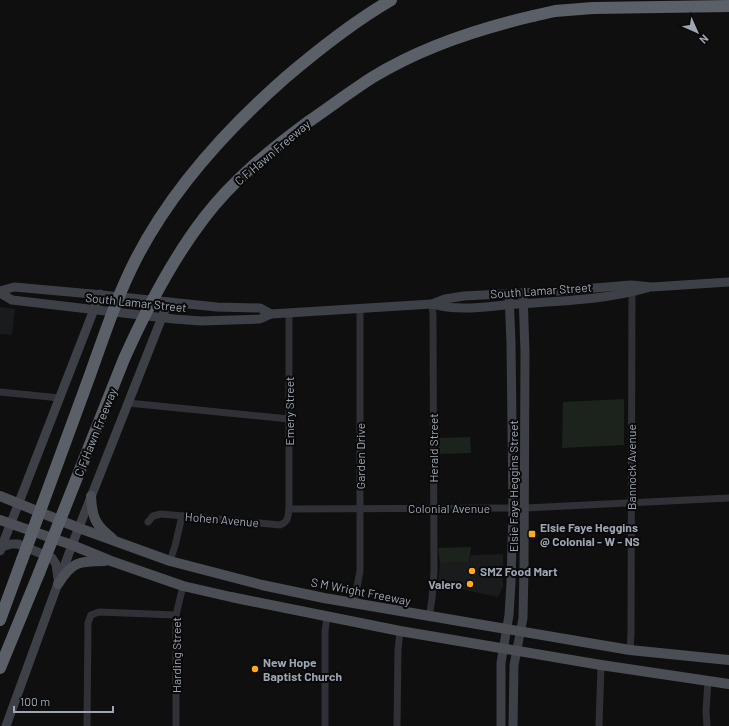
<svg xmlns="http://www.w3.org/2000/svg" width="729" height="726" viewBox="0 0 729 726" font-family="Barlow,sans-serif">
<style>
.built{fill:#1a1b1d}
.green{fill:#1b231c}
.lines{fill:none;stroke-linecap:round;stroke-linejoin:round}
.minor{stroke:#2f3136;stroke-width:7}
.secondary{stroke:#3d4046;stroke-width:9}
.primary{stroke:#4b4e55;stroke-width:10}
.motorway{stroke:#5b5f67;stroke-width:12}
.motorway-bridge{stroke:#5b5f67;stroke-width:12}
.poi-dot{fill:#ffab18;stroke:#0a0a0b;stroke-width:1.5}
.labels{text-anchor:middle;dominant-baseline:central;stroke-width:4;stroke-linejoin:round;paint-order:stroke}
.street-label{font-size:12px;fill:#9ea5b3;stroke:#0a0a0b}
.poi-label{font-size:12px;font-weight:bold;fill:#9ea5b3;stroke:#0a0a0b;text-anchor:start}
</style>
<rect width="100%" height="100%" fill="#0f0f10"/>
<g class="built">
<polygon points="0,307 15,309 12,335 0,334"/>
<polygon points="503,554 503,587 498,597 438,584 440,563 469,562 471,555"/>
</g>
<g class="green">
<polygon points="624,399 624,445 562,448 563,402"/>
<polygon points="470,437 471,453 438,454 438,438"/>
<polygon points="471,547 469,562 440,563 438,548"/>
</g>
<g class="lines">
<g class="minor">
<polyline points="0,392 60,398"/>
<polyline points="128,403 289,419"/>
<polyline points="289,509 525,508 729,498"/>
<path d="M148,522L153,516L161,514L280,525C288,522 288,517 289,509V313"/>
<polyline points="170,561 175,546 182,516"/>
<polyline points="354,603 360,571 360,309"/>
<polyline points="429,617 432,599 434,571 433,315 432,304"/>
<polyline points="630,650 631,634 632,287"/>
<polyline points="87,726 88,623 91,615 99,612 176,615"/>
<polyline points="176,726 176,615 183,586"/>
<polyline points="325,726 325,631 327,616"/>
<polyline points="397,726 398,650 400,631"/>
<polyline points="599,726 601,665"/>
<polyline points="707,726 706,711 708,681"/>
</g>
<g class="secondary">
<polyline points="0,291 14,287 92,294 217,307 260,308 271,314"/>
<polyline points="0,293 12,300 174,319 201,321 260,319 271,314 432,304 445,299 464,296 558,291 631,285 652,287 729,282"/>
<path d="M432,304C459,312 489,306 517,304C560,301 605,300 647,288"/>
<polyline points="2,547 11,544 18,544 52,558 56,564 58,579"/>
<polyline points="0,551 100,294"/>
<polyline points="6,726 72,545 168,302"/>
<polyline points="501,726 501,663 509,615 511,583 513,508 511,343 509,294"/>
<polyline points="513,726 514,665 523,618 524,569 525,352 523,293"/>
</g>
<g class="primary">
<polyline points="0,496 79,528 170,561 262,585 324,598 630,650 729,660"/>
<path d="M91,496C92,517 95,525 112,538"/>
<polyline points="0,520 72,545 111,561 183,586 231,597 400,631 601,665 729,684"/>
<path d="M58,584C72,562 78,561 105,561"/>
</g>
<g class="motorway">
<polyline points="533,16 555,11 593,8 729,6"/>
<polyline points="0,620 22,560"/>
<polyline points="0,668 39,573"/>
</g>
<g class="motorway-bridge">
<path d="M22,560C45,499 67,437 90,375C104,336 117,296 136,259C172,189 226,130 285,78C319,49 353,22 391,0"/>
<path d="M39,573L124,359C146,310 171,261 204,218C233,180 270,150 308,122C330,107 351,91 373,77C422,47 477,29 533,16"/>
</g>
</g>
<g class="poi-dot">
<rect x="528" y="530" width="8" height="8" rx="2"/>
<circle cx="472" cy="571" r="4"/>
<circle cx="470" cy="584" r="4"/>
<circle cx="255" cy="669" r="4"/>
</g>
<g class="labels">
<g class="street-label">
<text transform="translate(272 152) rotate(-40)">C F Hawn Freeway</text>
<text transform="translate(541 290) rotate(-4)">South Lamar Street</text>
<text transform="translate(136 302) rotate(6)">South Lamar Street</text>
<text transform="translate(289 411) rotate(-90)">Emery Street</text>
<text transform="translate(95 432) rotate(-68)">C F Hawn Freeway</text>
<text transform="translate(433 448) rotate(-90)">Herald Street</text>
<text transform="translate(360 456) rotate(-90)">Garden Drive</text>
<text transform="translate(631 467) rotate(-90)">Bannock Avenue</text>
<text transform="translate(513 486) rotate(-90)">Elsie Faye Heggins Street</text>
<text x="449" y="508">Colonial Avenue</text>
<text transform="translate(222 519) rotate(5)">Hohen Avenue</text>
<text transform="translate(361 591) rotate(11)">S M Wright Freeway</text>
<text transform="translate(176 655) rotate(-90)">Harding Street</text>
</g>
<g class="poi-label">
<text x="540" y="527">Elsie Faye Heggins<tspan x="540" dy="14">@ Colonial - W - NS</tspan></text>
<text x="480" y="571">SMZ Food Mart</text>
<text x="462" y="584" text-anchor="end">Valero</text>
<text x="263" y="662">New Hope<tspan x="263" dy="14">Baptist Church</tspan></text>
</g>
</g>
<g transform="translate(697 32) rotate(135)" stroke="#0a0a0b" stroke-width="3" paint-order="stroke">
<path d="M0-3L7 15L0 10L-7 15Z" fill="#9ea5b3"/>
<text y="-6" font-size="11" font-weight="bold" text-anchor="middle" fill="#9ea5b3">N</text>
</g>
<path d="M14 706v6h99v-6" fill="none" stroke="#9ea5b3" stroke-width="2"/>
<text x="20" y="706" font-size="12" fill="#9ea5b3" stroke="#0a0a0b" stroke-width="3" paint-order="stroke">100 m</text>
</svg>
